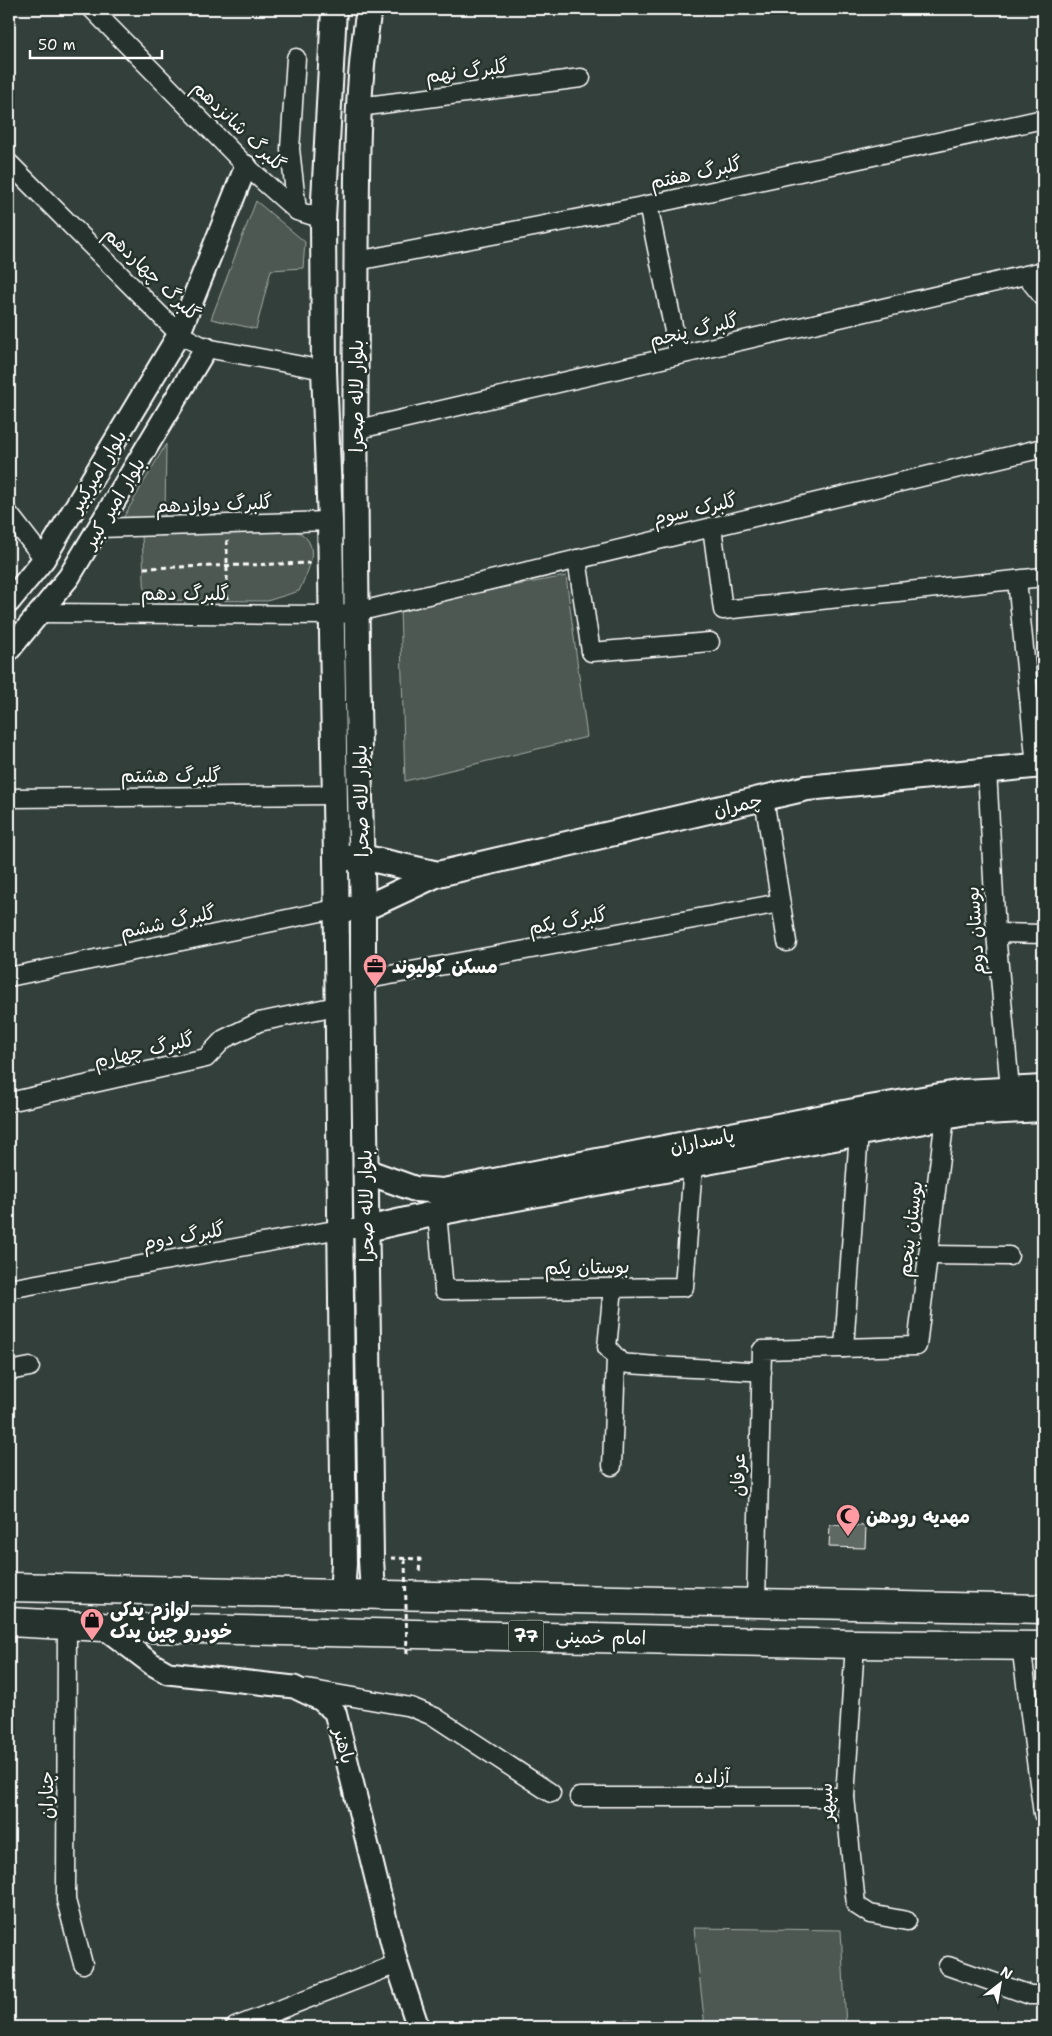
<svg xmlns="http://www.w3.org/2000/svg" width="1052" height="2036" viewBox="0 0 1052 2036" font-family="'Shantell Sans','Playpen Sans Arabic',sans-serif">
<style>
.green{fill:#4d5853;stroke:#a6aca9}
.building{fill:#5f6964;stroke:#fff}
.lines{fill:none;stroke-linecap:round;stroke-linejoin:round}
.minor-casing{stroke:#fff;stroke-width:21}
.tertiary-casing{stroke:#fff;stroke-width:25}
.secondary-casing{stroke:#fff;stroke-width:28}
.trunk-casing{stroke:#fff;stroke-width:31}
.path{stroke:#fff;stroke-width:3;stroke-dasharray:5 4;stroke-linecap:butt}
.minor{stroke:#26332d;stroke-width:18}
.tertiary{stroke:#26332d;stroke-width:21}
.secondary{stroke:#26332d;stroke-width:24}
.trunk{stroke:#26332d;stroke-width:28}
.path-bridge{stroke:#fff;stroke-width:3;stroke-dasharray:5 4;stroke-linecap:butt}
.labels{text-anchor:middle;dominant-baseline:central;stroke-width:5;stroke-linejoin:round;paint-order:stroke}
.shield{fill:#26332d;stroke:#bec2c0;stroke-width:1}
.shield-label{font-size:18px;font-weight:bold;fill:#fff}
.street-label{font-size:19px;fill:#fff;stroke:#26332d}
.poi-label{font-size:19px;font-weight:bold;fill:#fff;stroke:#26332d;text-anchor:start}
</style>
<rect width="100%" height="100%" fill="#333f3a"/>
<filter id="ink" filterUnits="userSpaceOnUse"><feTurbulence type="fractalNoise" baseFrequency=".02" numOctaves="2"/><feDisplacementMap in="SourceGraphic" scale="10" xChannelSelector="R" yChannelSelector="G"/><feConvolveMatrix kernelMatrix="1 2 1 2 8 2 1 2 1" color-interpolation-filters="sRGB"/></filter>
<g filter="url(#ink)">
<g class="green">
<polygon points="256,201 305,242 303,268 271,270 256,329 211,319"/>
<polygon points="166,444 165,518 122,520"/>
<path d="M283,529C288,530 298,531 303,535C321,549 306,575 299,591L267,601L145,600L142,536Z"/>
<polygon points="566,576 587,737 405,781 400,607"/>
<polygon points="694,1928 841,1930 846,2027 705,2027"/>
<polygon points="625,2019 704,2027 621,2027"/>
</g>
<polygon class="building" points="830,1525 866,1526 865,1548 829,1547"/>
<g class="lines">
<defs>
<g id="minor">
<polyline points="92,9 246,166 297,211 323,219"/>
<polyline points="296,58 290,149 297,211"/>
<polyline points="359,107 581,78"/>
<polyline points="9,163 179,334 206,348 324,370"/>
<polyline points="648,205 679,355"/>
<polyline points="357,261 648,205 1043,119"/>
<polyline points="1026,276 1043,297"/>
<polyline points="355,430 1043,271"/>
<polyline points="9,514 44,559"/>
<polyline points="712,527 723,610 1043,577"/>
<polyline points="99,528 330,521"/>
<polyline points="577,559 591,652 710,642"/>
<polyline points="1017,580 1036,766"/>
<polyline points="40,613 331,615 357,612 1043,448"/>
<polyline points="987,770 996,933 1010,1089"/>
<polyline points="9,798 333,795"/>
<polyline points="764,799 787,942"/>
<polyline points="996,933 1043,934"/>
<polyline points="9,977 335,909"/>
<polyline points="363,980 780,903"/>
<polyline points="9,1102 206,1058 224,1039 259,1022 336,1006"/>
<polyline points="437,1213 444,1290 684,1287 693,1164"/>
<polyline points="928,1255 1009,1256"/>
<path d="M613,1288L607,1347L621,1363C668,1368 715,1368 762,1372"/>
<polyline points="9,1289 340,1229 367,1229"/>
<polyline points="844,1348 859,1132"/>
<polyline points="9,1371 30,1367"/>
<polyline points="612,1466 616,1358"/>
<polyline points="756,1602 762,1350 917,1346 945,1117"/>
<polyline points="67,1624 66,1900 83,1964"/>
<polyline points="855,1644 845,1797 856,1905 870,1914 907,1921"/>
<polyline points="1021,1645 1043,1814"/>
<polyline points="307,1689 411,1707 435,1717 551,1793"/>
<polyline points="579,1797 845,1797"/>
<polyline points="948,1966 1030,1995 1043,1995"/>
<polyline points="235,2027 397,1964"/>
</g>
<g id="tertiary">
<polyline points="9,602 44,559 179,334 246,166"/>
<polyline points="9,650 69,577 206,348"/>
<polyline points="103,1627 152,1664 168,1673 294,1687 321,1700 335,1712 397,1964 418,2027"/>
</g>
<g id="secondary">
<polyline points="334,9 323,219 324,370 330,521 336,858 344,1564 342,1594"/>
<path d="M369,9C353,107 358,208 356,307C354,507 357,708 363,909V980L371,1559L373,1594"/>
<polyline points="348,858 362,857 438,874 363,909 349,909"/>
<polyline points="438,874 807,788 1043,765"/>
<polyline points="365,1171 415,1189 443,1191 870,1108 963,1092 1043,1088"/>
<polyline points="367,1229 437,1213 966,1113 1043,1109"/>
</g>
<g id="trunk">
<polyline points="9,1587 1043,1609"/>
<polyline points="9,1622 103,1627 855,1644 1043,1646"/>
</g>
</defs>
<use href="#minor" class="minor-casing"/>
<use href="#tertiary" class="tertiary-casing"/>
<use href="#secondary" class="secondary-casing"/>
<use href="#trunk" class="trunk-casing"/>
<g class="path">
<polyline points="144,568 312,563"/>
<polyline points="227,599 227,540"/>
<polyline points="391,1558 420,1559 419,1574"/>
</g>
<use href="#minor" class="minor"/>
<use href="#tertiary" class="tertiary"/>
<use href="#secondary" class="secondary"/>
<use href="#trunk" class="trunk"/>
<polyline class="path-bridge" points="405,1559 407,1654"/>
</g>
</g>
<defs>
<symbol id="office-pin" viewBox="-11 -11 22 30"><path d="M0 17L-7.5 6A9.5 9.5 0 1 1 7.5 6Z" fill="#ff9aa2" stroke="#26332d"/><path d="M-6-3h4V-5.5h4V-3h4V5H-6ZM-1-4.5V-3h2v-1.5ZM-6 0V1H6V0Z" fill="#111"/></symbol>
<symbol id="mosque-pin" viewBox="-11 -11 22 30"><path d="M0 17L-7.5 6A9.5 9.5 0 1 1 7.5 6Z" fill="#ff9aa2" stroke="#26332d"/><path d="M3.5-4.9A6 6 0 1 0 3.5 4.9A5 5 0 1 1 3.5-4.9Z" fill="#111"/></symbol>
<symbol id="shop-pin" viewBox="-11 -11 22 30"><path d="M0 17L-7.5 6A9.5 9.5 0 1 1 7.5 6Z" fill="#ff9aa2" stroke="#26332d"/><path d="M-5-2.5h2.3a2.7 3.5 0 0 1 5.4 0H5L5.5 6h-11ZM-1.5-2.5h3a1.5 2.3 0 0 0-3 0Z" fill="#111"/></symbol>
</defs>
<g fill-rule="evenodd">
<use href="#office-pin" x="361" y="952" width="28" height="38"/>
<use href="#mosque-pin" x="834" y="1502" width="28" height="38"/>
<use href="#shop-pin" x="78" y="1606" width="28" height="38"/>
</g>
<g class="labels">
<rect class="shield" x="508.5" y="1620.5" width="35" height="31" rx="4"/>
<g class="shield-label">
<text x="526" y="1636">77</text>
</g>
<g class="street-label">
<text transform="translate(467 71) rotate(-7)">گلبرگ نهم</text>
<text transform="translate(239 126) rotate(44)">گلبرگ شانزدهم</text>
<text transform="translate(696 173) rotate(-12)">گلبرگ هفتم</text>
<text transform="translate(152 274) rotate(44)">گلبرگ چهاردهم</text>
<text transform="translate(694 330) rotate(-13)">گلبرگ پنجم</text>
<text transform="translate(356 396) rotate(-90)">بلوار لاله صحرا</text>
<text transform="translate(98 471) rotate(-59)">بلوار امیرکبیر</text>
<text transform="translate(114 503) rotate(-59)">بلوار امیر کبیر</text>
<text transform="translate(214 504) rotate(-2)">گلبرگ دوازدهم</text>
<text transform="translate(695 509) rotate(-13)">گلبرک سوم</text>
<text x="185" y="593">گلبرگ دهم</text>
<text x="171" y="775">گلبرگ هشتم</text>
<text transform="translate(361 801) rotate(-91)">بلوار لاله صحرا</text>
<text transform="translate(738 805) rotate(-13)">چمران</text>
<text transform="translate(568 921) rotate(-10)">گلبرگ یکم</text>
<text transform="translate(168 922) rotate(-12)">گلبرگ ششم</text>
<text transform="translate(975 931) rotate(-94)">بوستان دوم</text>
<text transform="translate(144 1050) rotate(-13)">گلبرگ چهارم</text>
<text transform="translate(702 1141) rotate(-11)">پاسداران</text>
<text transform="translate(366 1206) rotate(-91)">بلوار لاله صحرا</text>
<text transform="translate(910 1229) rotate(-83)">بوستان پنجم</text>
<text transform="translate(184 1236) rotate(-10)">گلبرگ دوم</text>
<text transform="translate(587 1267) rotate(-1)">بوستان یکم</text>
<text transform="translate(738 1475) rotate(-89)">عرفان</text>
<text transform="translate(601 1637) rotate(1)">امام خمینی</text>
<text transform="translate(344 1746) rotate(76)">باهنر</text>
<text x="712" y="1776">آزاده</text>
<text transform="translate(46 1795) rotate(-90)">چناران</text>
<text transform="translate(826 1802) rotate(-92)">سپهر</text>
</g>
<g class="poi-label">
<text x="392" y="966">مسکن کولیوند</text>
<text x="866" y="1516">مهدیه رودهن</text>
<text x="110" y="1609">لوازم یدکی<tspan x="110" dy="22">خودرو چین یدک</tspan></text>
</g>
</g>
<rect width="1052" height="2036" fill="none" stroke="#26332d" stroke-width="30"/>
<rect x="15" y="15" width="1022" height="2006" fill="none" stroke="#fff" stroke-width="2" filter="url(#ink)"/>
<g transform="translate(1000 1984) rotate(31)" stroke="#26332d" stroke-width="4" paint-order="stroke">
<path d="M0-4L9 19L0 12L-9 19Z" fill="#ffffff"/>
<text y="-8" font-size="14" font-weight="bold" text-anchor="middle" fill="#ffffff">N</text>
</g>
<path d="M30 50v8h132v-8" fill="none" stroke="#ffffff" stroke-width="2.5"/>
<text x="38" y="50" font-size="15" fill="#ffffff" stroke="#26332d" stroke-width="4" paint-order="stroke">50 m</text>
</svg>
